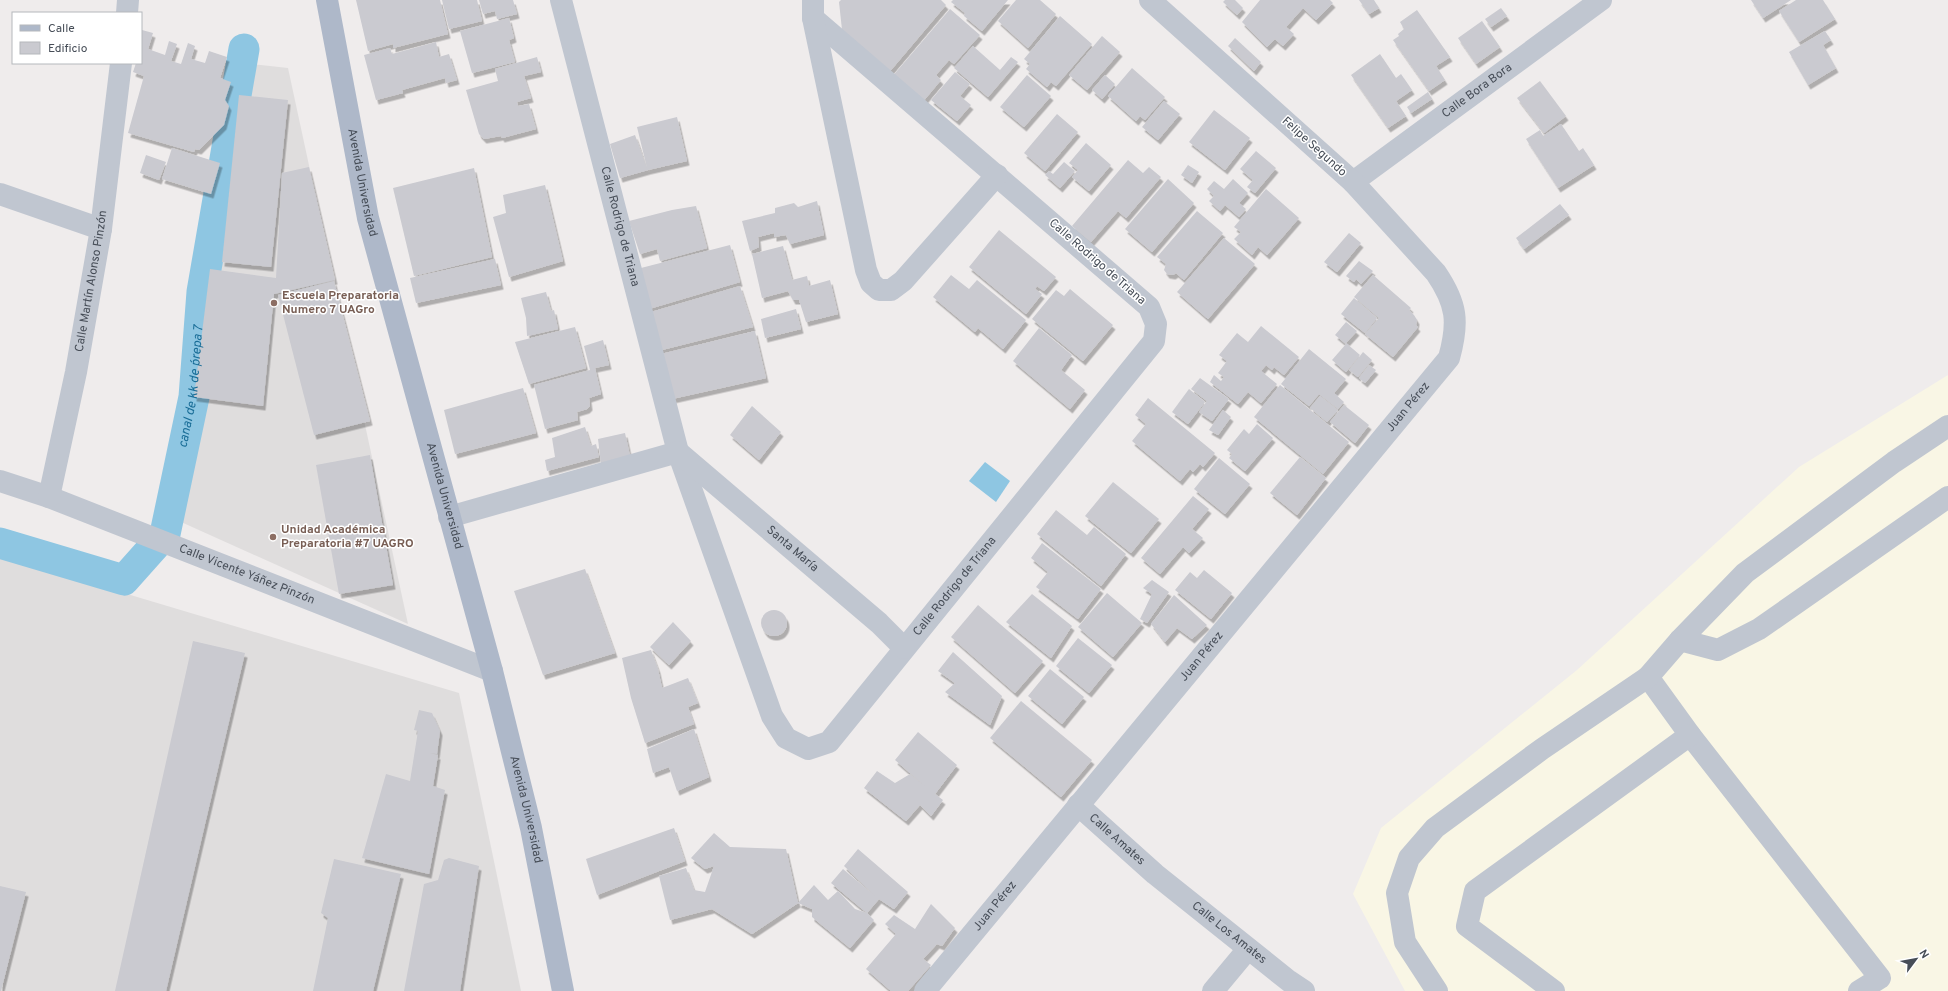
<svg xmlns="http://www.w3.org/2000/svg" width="1948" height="991" viewBox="0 0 1948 991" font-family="Overpass,sans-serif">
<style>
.commercial{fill:#f9f6e5}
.education{fill:#dfdddd}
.water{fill:#8ec6e2}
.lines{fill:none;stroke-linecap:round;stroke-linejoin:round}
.canal{stroke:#8ec6e2;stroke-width:31}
.building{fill:#cacad0;filter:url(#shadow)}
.minor{stroke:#c0c6d0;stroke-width:22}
.major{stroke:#aeb8c9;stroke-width:22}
.education-dot{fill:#8d6e63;stroke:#fff;stroke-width:1.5}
.labels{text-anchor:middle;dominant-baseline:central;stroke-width:3;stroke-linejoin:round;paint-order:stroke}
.street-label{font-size:12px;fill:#464d57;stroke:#fff}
.education-label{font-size:12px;font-weight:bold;fill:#785e54;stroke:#fff;text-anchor:start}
.water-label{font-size:13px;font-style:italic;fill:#196d97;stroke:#fff}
</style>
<defs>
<filter id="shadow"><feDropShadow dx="2.5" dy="4.5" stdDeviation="0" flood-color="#0004"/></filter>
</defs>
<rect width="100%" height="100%" fill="#efecec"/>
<polygon class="commercial" points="1948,375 1948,991 1405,991 1353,894 1381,828 1577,670 1799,467"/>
<g class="education">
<polygon points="252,64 288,68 408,624 170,517"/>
<polygon points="0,556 459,693 521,991 0,991"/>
</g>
<polygon class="water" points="985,462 1010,481 996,502 969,481"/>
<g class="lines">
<path class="canal" id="s1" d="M0,543L124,580L165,534L194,397L202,292L244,49"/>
</g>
<g class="building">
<polygon points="356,0 440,0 448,34 393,48 393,44 368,51"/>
<polygon points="442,0 477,0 482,21 449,29"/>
<polygon points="479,0 513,0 517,14 497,19 495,11 483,14"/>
<polygon points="841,0 941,0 946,5 886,76 843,39 839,2"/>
<polygon points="953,0 1008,0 982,31 964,16 965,13 951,2"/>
<polygon points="1016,0 1040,0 1056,14 1028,48 998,21"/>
<polygon points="1225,0 1235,0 1243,8 1237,15 1223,2"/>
<polygon points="1260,0 1330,0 1333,3 1316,20 1303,8 1286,27 1294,34 1283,46 1275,39 1267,47 1242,22"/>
<polygon points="1359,0 1374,0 1379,8 1369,14"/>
<polygon points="1751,0 1791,0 1763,18"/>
<polygon points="1796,0 1823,0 1835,19 1799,42 1779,11"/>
<polygon points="1501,8 1507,16 1491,27 1485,19"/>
<polygon points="950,9 980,35 954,64 949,60 936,75 941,80 921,104 891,78"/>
<polygon points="1417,10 1450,57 1436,66 1445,80 1429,91 1393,40 1399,36 1398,34 1404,29 1400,22"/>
<polygon points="1060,16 1092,44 1056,86 1051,82 1047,87 1026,69 1030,64 1024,59"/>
<polygon points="509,18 514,38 509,40 515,62 472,73 460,31"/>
<polygon points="1482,21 1500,47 1476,64 1458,38"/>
<polygon points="142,30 153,33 148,49 165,55 169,41 177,44 171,61 181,64 188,43 195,46 191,59 205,63 209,51 227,57 220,78 231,82 225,100 229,106 224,125 199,150 195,149 194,152 128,133 144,76 133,72 136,63 141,63"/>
<polygon points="1825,31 1831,40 1823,45 1836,68 1808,85 1789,52"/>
<polygon points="1102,36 1120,52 1087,90 1069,75"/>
<polygon points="1235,38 1261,62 1254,71 1228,46"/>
<polygon points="436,42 439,57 449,54 457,80 446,83 445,78 402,90 403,93 376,100 364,55 390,48 392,54"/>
<polygon points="973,46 1000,70 1011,57 1018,62 988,97 954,68"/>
<polygon points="1380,54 1396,78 1401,74 1412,90 1396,101 1406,116 1388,128 1351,75"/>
<polygon points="537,57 541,72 524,76 531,98 517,102 518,106 529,104 536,129 502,138 501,136 484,139 479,134 466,90 498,81 495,69"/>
<polygon points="1132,68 1165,97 1145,120 1140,116 1136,121 1108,96"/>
<polygon points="955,72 970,84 960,96 971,105 957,121 931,100"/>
<polygon points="1027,75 1051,96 1024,127 1000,107"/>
<polygon points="1105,75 1115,84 1102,99 1092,90"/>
<polygon points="1540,81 1566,116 1544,133 1517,98"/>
<polygon points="1428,92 1432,99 1411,113 1407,107"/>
<polygon points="239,95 288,100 271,267 222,262"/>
<polygon points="1164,101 1180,114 1158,140 1142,127"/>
<polygon points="1214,110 1250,138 1225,170 1189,142"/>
<polygon points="1057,114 1078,132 1045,171 1024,153"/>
<polygon points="677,117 687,161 648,170 620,178 610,144 635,135 647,168 637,127"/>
<polygon points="1561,124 1579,151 1583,148 1594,165 1558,188 1526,139 1540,130 1543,136"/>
<polygon points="1086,143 1111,165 1089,191 1072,177 1078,170 1069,163"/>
<polygon points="172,148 220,163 211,194 162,179"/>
<polygon points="1256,151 1276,168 1255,193 1247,187 1253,180 1240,169"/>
<polygon points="146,155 166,162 159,180 140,173"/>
<polygon points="1128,160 1143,173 1149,167 1161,177 1126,218 1118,211 1091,242 1072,226"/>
<polygon points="1064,162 1075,171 1060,188 1045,175 1049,171 1053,174"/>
<polygon points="1188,165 1199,172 1192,183 1181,175"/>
<polygon points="309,167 335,280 274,294 263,406 194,397 210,269 276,278 282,173"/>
<polygon points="474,168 492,257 414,276 393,188"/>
<polygon points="1168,179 1194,203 1152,252 1125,229"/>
<polygon points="1233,179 1248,193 1239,203 1246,209 1239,217 1225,205 1220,211 1209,201 1214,196 1207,189 1214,181 1224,189"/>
<polygon points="545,185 563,261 509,277 493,217 506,213 503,195"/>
<polygon points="1266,189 1299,218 1267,255 1258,247 1252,255 1234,239 1241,232 1234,227"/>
<polygon points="817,201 824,235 790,244 786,235 774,237 774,233 758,237 759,247 750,251 742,221 775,213 775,208 794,203 798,207"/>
<polygon points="1560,204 1569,215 1524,249 1516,238"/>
<polygon points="696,206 707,248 660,261 657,249 640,254 629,221 672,210"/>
<polygon points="1197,211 1223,233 1184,280 1176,273 1173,275 1167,274 1164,270 1166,264 1157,257"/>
<polygon points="999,230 1056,277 1044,291 1037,286 1035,289 1042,294 1026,314 969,267"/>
<polygon points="1349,233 1361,243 1337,272 1324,262"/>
<polygon points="1224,238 1255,264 1208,319 1177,292"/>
<polygon points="730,245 740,282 649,309 641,268"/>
<polygon points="783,246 792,280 807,276 809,286 830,280 838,314 806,322 799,300 793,300 788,291 762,298 752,254"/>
<polygon points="495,259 501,285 416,303 410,278"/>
<polygon points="1359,261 1373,271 1361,284 1356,279 1354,282 1346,276"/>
<polygon points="951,275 969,289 977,280 1026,320 1003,349 978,328 975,332 933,297"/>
<polygon points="1373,275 1411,308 1409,310 1414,315 1417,320 1416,325 1418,327 1393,357 1365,334 1379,318 1354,297"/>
<polygon points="334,281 370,421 314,435 278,295"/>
<polygon points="740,286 753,327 658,351 651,312"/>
<polygon points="1070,289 1113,325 1083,361 1032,319 1056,290 1064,296"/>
<polygon points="546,292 551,311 554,310 558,329 527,336 526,318 521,298"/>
<polygon points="1354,298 1377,318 1365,333 1341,314"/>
<polygon points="796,309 801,329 765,338 761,319"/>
<polygon points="1346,322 1357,331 1346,343 1360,355 1346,372 1332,360 1346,344 1335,335"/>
<polygon points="1261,326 1299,357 1284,375 1274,367 1272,370 1266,365 1261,371 1277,384 1261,403 1248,392 1238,404 1210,382 1214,375 1221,381 1224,377 1218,373 1227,361 1219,355 1237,333 1248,342"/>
<polygon points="575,327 586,368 529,384 515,342"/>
<polygon points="1039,328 1072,355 1061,370 1085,390 1070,409 1013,361"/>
<polygon points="755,331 766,378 672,399 661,354"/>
<polygon points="603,340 609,365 595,368 601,394 589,398 590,406 587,409 577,412 578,420 545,429 534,385 590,370 584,346"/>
<polygon points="1309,349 1346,379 1334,393 1344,402 1338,409 1319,394 1309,406 1281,384"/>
<polygon points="1363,352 1372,360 1358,377 1349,370"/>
<polygon points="1369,365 1376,370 1365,383 1359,378"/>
<polygon points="1200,378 1229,399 1212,421 1199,412 1207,401 1191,389"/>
<polygon points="1280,385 1349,442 1323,474 1254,417"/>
<polygon points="523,388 536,433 455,454 444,410"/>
<polygon points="1189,389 1205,402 1188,424 1172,412"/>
<polygon points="1320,396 1338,410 1327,422 1310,408"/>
<polygon points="1148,398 1215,453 1203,467 1200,464 1193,472 1190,469 1180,481 1132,441 1146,424 1135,415"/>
<polygon points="1344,405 1369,425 1355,443 1330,422"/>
<polygon points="752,406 781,432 759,460 730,435"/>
<polygon points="1223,410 1231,417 1218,435 1209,430"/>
<polygon points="1257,424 1273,438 1245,471 1229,458 1232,454 1227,450 1244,429 1249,434"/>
<polygon points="585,427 591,446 596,444 599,457 547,471 545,460 555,457 552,438"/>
<polygon points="625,433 630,456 601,464 598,439"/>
<polygon points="370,455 393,585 339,594 316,465"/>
<polygon points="1300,457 1326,478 1297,515 1270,493"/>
<polygon points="1219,458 1250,484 1225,514 1194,489"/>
<polygon points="1113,482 1159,519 1131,553 1085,516"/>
<polygon points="1193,496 1209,509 1192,529 1203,538 1189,553 1183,547 1160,574 1141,558"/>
<polygon points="1056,510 1087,535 1094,527 1126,554 1101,586 1037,534"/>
<polygon points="1042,543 1101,589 1078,619 1036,587 1048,572 1031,558"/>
<polygon points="585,569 615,653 543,675 514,591"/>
<polygon points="1204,570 1232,593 1211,619 1175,590 1190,572 1197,578"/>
<polygon points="1152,580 1169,592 1147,623 1140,619 1152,594 1143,588"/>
<polygon points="1107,593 1142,623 1113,657 1078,627"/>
<polygon points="1032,594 1072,626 1051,658 1006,622"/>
<polygon points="1174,595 1207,625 1192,639 1177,628 1165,642 1151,624"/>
<polygon points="978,605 1043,661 1015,693 951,637"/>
<circle cx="774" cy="623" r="13"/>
<polygon points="673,622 691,641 669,665 650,647"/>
<polygon points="1078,638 1112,665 1089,693 1056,666"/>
<polygon points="193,641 245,653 166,991 115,991"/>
<polygon points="651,650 658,669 662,688 688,678 698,703 688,707 694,724 645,743 631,698 622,658"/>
<polygon points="953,652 1002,696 990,725 945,692 955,683 938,671"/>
<polygon points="1050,669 1084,697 1062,724 1028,696"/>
<polygon points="1021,701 1092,760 1061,797 990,738"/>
<polygon points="419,710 432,713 440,731 437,754 430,753 438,755 433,786 445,790 429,874 362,858 386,774 410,781 418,731 414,730"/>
<polygon points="694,729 709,777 677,791 669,767 653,773 647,749"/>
<polygon points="918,732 957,765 935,794 943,800 931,816 920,805 906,821 864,788 877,771 895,783 910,774 926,787 895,760"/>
<polygon points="674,828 685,861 597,895 586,859"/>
<polygon points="714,833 730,847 786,849 798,903 752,934 712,909 670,920 659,876 686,868 694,890 705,892 714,866 705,869 691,858"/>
<polygon points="858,849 908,892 894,909 879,899 867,913 874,920 850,948 812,917 812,909 798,903 814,885 828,900 838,891 855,909 867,913 831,883 843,869 875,896 844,866"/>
<polygon points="449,858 479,866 460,991 404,991 424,884 438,880 444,860"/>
<polygon points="334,859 401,874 373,991 313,991 328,918 321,913"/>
<polygon points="0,886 26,892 1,991 0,991"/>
<polygon points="931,904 955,928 942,946 937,944 923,959 931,965 908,991 891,991 866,969 896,934 885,924 894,915 915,929"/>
</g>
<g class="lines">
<g class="minor">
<path id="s2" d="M561,0L678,452L772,716L786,738L808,749L829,742L1154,341L1156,324L1149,307L813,18"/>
<polyline points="813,0 813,18 866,270 871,283 879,290 891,290 903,281 997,175"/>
<polyline points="127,13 128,0"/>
<path id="s3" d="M1353,182L1601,0"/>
<polyline points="0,194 101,229"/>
<path id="s4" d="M0,481L49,497L492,671"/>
<path id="s5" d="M49,497L76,372L101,229L121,63"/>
<path id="s6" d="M449,517L678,452L879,623L904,648"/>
<polyline points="1680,640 1718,650 1759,629 1948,497"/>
<polyline points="1648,677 1690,735 1880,978 1859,991"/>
<path id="s7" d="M1078,805L1155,874L1289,981L1304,991"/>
<path id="s8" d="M925,991L1449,358C1459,322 1457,304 1436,273L1353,182L1150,0"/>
<polyline points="1213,991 1248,949"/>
<polyline points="1437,991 1405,942 1397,893 1409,858 1435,828 1542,749 1648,677 1680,640 1745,573 1894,462 1948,426"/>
<polyline points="1554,991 1467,926 1475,891 1690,735"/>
</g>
<path class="major" id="s9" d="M327,0L368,218L492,671L531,828L563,991"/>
</g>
<g class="education-dot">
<circle cx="274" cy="303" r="4"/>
<circle cx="273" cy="537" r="4"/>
</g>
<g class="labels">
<g class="street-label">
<text stroke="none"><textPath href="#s3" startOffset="154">Calle Bora Bora</textPath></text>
<text transform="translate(1314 147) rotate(42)">Felipe Segundo</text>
<text stroke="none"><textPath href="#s9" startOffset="186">Avenida Universidad</textPath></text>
<text stroke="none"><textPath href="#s2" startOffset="234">Calle Rodrigo de Triana</textPath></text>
<text transform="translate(1097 262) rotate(41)">Calle Rodrigo de Triana</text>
<text stroke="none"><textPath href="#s5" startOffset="220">Calle Martín Alonso Pinzón</textPath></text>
<text stroke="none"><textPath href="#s8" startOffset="758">Juan Pérez</textPath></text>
<text stroke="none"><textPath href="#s9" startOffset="510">Avenida Universidad</textPath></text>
<text stroke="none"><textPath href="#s6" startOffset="388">Santa María</textPath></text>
<text stroke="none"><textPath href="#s4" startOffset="264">Calle Vicente Yáñez Pinzón</textPath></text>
<text stroke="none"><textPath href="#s2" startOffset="1020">Calle Rodrigo de Triana</textPath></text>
<text stroke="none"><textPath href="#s8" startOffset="434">Juan Pérez</textPath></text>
<text stroke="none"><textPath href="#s9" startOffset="834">Avenida Universidad</textPath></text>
<text stroke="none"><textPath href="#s7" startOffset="52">Calle Amates</textPath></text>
<text stroke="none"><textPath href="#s8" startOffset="110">Juan Pérez</textPath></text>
<text stroke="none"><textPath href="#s7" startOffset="198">Calle Los Amates</textPath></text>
</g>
<g class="education-label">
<text x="282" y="296">Escuela Preparatoria<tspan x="282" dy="14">Numero 7 UAGro</tspan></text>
<text x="281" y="530">Unidad Académica<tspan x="281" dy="14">Preparatoria #7 UAGRO</tspan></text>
</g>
<g class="water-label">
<text stroke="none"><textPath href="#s1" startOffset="341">canal de kk de ´prepa 7</textPath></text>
</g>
</g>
<rect x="12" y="12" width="130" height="52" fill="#ffffff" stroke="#b5b8bc"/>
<rect x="20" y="25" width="20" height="6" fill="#aeb8c9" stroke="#b5b8bc"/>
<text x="48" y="32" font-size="12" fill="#464d57">Calle</text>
<rect x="20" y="42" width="20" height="12" fill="#cacad0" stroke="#b5b8bc"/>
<text x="48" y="52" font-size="12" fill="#464d57">Edificio</text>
<g transform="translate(1916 959) rotate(58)" stroke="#ffffff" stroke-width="3" paint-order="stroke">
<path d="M0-3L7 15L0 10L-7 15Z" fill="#464d57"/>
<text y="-6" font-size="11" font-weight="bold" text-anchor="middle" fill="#464d57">N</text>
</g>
</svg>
